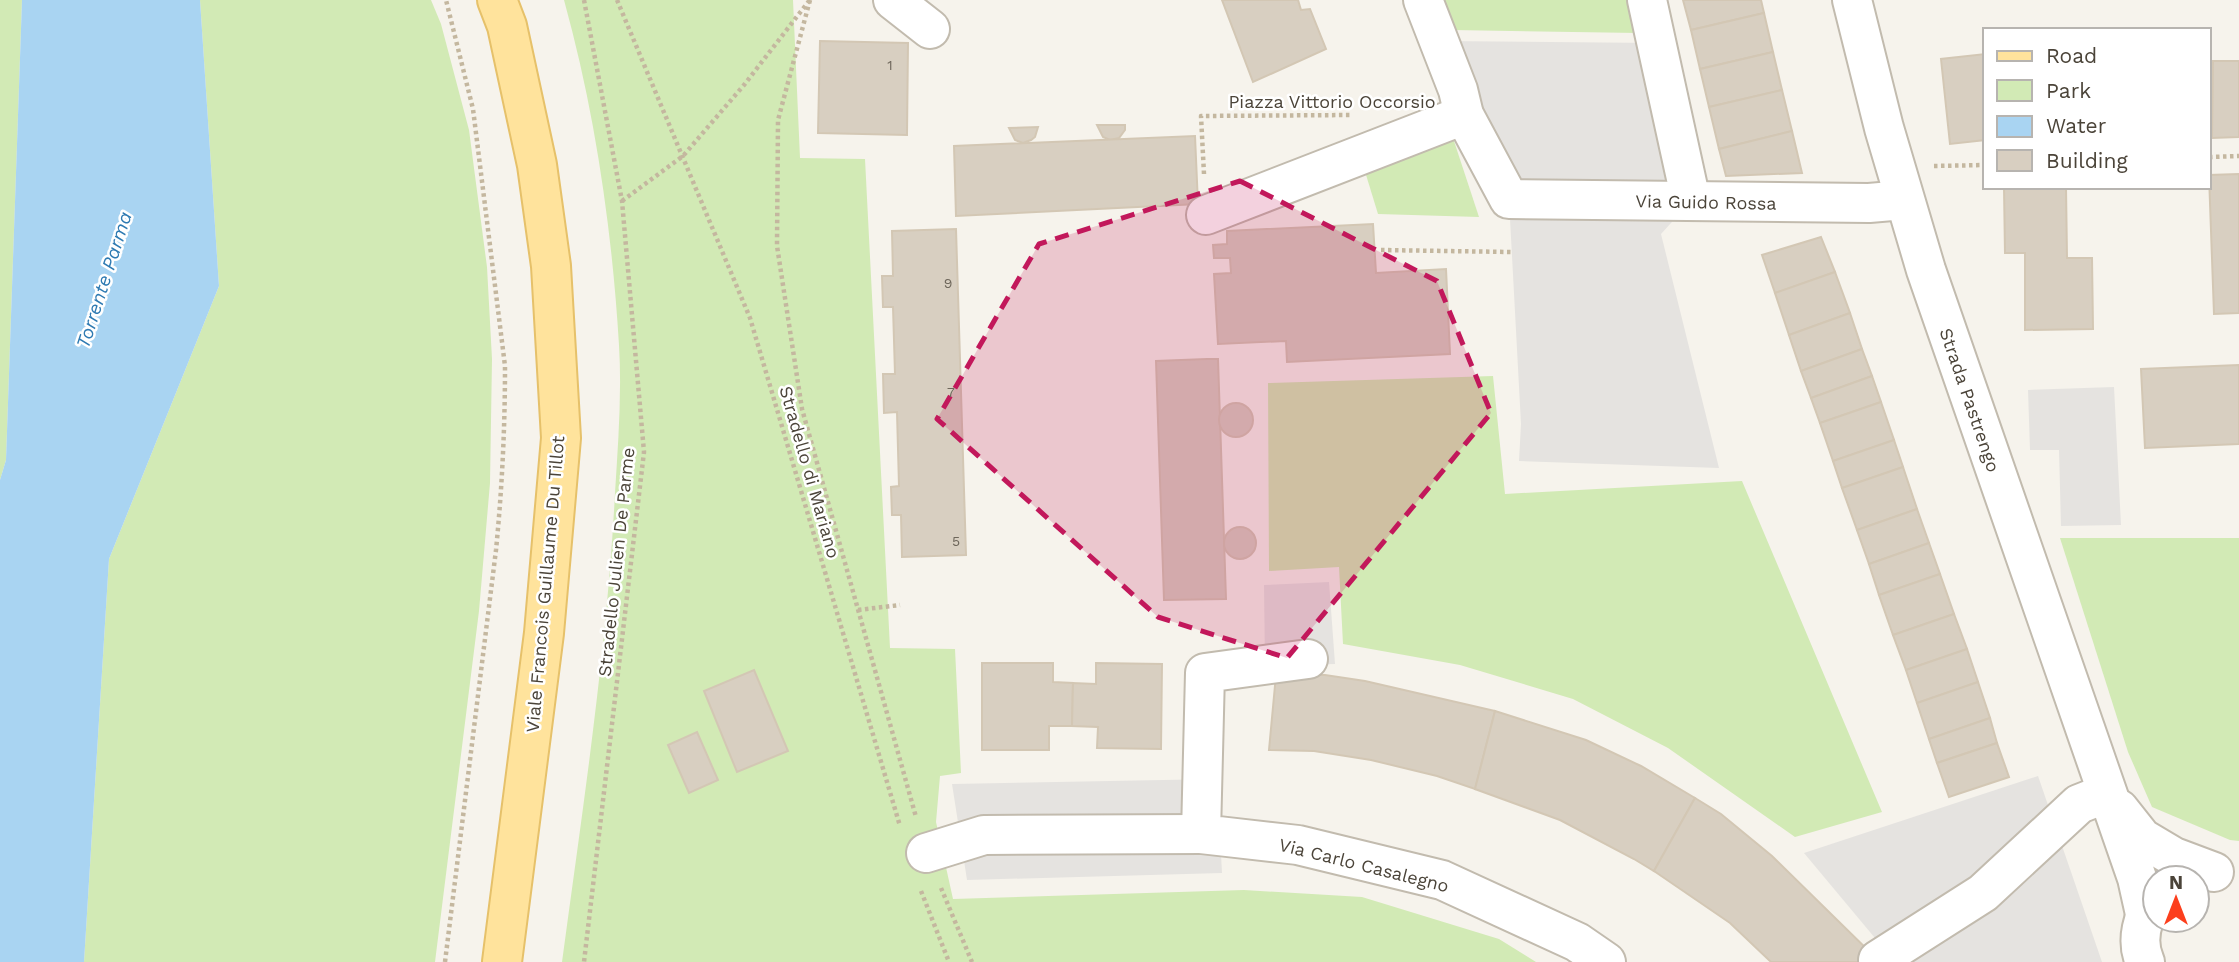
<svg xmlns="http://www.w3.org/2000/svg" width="2239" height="962" viewBox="0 0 2239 962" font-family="'Work Sans',sans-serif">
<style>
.green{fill:#d2eab5}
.parking{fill:#e5e3e0}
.water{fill:#a9d4f2}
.building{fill:#d8cfc1;stroke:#d3c7b4;stroke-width:2}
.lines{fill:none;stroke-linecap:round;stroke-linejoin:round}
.minor-casing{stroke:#c2bbae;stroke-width:42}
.major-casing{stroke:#e6c16a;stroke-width:42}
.path{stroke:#c4b79f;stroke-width:4.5;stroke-dasharray:3.5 3.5;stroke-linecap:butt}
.minor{stroke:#fff;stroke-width:38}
.major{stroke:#ffe39c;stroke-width:38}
.marked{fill:#c2185b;fill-opacity:0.2;stroke:#c2185b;stroke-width:5;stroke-dasharray:14 9;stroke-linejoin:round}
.labels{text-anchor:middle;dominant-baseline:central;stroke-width:5;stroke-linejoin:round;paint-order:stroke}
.number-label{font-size:14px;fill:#6e675b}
.street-label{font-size:18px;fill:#4b4439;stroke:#fff}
.water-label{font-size:19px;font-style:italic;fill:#2e7ab2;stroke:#fff}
</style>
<rect width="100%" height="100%" fill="#f6f3ec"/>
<g class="green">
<polygon points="0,0 22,0 6,460 0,480"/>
<polygon points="200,0 431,0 441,24 469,130 487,267 492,359 490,483 479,611 435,962 84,962 109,559 219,286"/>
<path d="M564,0H793L800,158L865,159L890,648L955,649L961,773L940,776L936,822L953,899L1244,890L1362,897L1499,939L1536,962H562C583,806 607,650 615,493C618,444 622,394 619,345C612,229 595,112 564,0Z"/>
<polygon points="1441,0 1630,0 1638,33 1452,30"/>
<polygon points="1451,132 1479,217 1378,214 1363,165"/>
<polygon points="1493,376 1505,494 1742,481 1882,812 1795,837 1668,748 1573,699 1460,665 1343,644 1339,567 1269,571 1268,383"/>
<polygon points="2060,538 2239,538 2239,841 2230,840 2152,807 2128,752"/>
</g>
<g class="parking">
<polygon points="1439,41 1657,43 1691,201 1661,234 1719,468 1519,461 1521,424 1509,200"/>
<polygon points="2114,387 2121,525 2061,526 2059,450 2030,450 2028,390"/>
<polygon points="1329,582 1335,664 1265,666 1264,585"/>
<polygon points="2038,776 2102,962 1895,962 1804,853"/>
<polygon points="1217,779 1222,873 967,880 952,784"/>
</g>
<polygon class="water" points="22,0 200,0 219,286 109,559 84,962 0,962 0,480 6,460"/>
<g class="building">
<polygon points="1222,0 1298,0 1301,10 1310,9 1326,49 1253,82"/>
<polygon points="1683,0 1761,0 1764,13 1691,30"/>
<polygon points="1764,13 1773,52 1700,69 1691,30"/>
<polygon points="820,41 908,43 907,135 818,133"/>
<polygon points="1773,52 1782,90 1709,107 1700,69"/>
<polygon points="1985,54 1985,140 1950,144 1941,59"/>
<polygon points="2213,61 2239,61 2239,137 2212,138"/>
<polygon points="1782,90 1792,131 1719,149 1709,107"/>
<polygon points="1097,125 1125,125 1125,130 1119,138 1110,140 1103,137"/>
<polygon points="1038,127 1035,137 1031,140 1023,143 1015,140 1009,128"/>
<polygon points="1792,131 1802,173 1726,176 1719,149"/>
<polygon points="1195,136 1198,204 956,216 954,146"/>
<polygon points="2239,174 2239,313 2214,314 2209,175"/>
<polygon points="2004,187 2066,187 2067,258 2092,258 2093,329 2025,330 2025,253 2005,253"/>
<polygon points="1373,224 1376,273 1446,269 1450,354 1287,362 1286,341 1218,344 1214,274 1231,273 1230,258 1214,258 1213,245 1227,244 1227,231"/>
<polygon points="956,229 966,555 902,557 901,515 892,515 891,487 899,486 897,412 884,413 883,374 895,374 893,307 883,307 882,276 893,276 892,231"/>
<polygon points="1821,237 1835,272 1775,293 1762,255"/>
<polygon points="1835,272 1850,313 1789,335 1775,293"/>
<polygon points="1850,313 1862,349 1801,371 1789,335"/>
<polygon points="1862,349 1872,376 1811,398 1801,371"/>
<polygon points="1207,359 1218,359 1226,599 1164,600 1156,361"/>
<polygon points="2239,365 2239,444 2145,448 2141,369"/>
<polygon points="1872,376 1881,402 1820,423 1811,398"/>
<polygon points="1881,402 1894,440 1833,461 1820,423"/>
<circle cx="1236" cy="420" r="17"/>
<polygon points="1894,440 1903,467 1842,488 1833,461"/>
<polygon points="1903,467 1917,509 1857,530 1842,488"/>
<polygon points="1917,509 1929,543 1869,564 1857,530"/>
<circle cx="1240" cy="543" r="16"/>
<polygon points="1929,543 1940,574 1879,595 1869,564"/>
<polygon points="1940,574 1954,614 1893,635 1879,595"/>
<polygon points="1954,614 1967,649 1906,670 1893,635"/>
<polygon points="1967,649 1978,682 1917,703 1906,670"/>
<polygon points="982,663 1053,663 1053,682 1073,683 1072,726 1049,726 1049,750 982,750"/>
<polygon points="1096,663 1162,664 1161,749 1097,748 1098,727 1072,726 1073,683 1096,684"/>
<polygon points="754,670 788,751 737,772 704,691"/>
<polygon points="1276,675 1325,675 1365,681 1495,711 1475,789 1437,776 1371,760 1314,751 1269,750"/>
<polygon points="1978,682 1990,718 1929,739 1917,703"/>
<polygon points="1495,711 1586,740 1641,766 1695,798 1654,871 1634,859 1560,820 1475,789"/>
<polygon points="1990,718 1997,743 1937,763 1929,739"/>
<polygon points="697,732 718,780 689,793 668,745"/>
<polygon points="1997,743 2009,777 1949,797 1937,763"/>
<polygon points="1695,798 1721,814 1772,856 1880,962 1771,962 1730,923 1654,871"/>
</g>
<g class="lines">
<defs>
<g id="minor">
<polyline points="893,0 930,29"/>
<polyline points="1423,0 1458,90 1464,115 1509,199 1869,203 1904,200"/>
<polyline points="1647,0 1691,201"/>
<polyline points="1852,0 1884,128 1926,270 2137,878 2145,914"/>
<polyline points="1206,215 1464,115"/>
<polyline points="1308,659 1205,673 1201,834 1298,845 1442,880 1577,942 1606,962"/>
<polyline points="2119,809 2142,838 2174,857 2214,872"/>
<polyline points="926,853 984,835 1201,834"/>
<polyline points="1878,960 1983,893 2079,804 2107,793"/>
<path d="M2145,962C2135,940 2143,916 2155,898"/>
</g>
<polyline id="major" points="497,0 507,26 537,165 551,266 561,438 544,633 502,962"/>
</defs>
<use href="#minor" class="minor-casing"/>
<use href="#major" class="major-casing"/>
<g class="path">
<polyline points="584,0 622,201 644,452 584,962"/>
<polyline points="617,0 750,318 900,826"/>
<polyline points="810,0 778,120 777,246 802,409 916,817"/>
<polyline points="2209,157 2239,156"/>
<polyline points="1934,166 1985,165"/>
<polyline points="1204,174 1201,116 1351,115"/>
<polyline points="622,201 683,156 744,85 809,1"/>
<polyline points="1381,250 1511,252"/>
<polyline points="858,610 900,605"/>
<polyline points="941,888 972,962"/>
<polyline points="921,891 949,962"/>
<path d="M445,962L496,550C502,489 505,428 505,366L473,109L446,0"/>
</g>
<use href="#minor" class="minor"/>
<use href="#major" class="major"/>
</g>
<path class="marked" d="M1240,181L1437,281L1491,413L1287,658L1158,617L937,419L1039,244Z"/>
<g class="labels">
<g class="number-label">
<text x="890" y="65">1</text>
<text x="948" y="283">9</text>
<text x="951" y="392">7</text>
<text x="956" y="541">5</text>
</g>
<g class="street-label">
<text x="1332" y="101">Piazza Vittorio Occorsio</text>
<text transform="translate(1706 202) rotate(1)">Via Guido Rossa</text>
<text transform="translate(1970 400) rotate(71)">Strada Pastrengo</text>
<text transform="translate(810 472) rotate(74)">Stradello di Mariano</text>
<text transform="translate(616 562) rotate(-84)">Stradello Julien De Parme</text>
<text transform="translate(545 584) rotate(-85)">Viale Francois Guillaume Du Tillot</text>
<text transform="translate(1364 865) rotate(14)">Via Carlo Casalegno</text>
</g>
<g class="water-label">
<text transform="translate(104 280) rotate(-72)">Torrente Parma</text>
</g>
</g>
<rect x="1983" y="28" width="228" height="161" fill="#ffffff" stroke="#b7b4b0" stroke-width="2"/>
<rect x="1997" y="51" width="35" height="10" fill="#ffe39c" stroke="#b7b4b0" stroke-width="2"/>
<text x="2046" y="63" font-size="21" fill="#4b4439">Road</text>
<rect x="1997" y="80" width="35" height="21" fill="#d2eab5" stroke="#b7b4b0" stroke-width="2"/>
<text x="2046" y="98" font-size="21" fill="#4b4439">Park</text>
<rect x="1997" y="116" width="35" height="21" fill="#a9d4f2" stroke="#b7b4b0" stroke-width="2"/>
<text x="2046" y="133" font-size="21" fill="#4b4439">Water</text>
<rect x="1997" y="150" width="35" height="21" fill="#d8cfc1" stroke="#b7b4b0" stroke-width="2"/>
<text x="2046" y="168" font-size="21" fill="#4b4439">Building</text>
<g transform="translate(2176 899)"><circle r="33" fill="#ffffff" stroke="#b7b4b0" stroke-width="2"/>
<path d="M0-5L12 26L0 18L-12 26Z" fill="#fc3f1d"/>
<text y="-10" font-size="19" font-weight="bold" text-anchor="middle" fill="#4b4439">N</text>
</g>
</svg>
